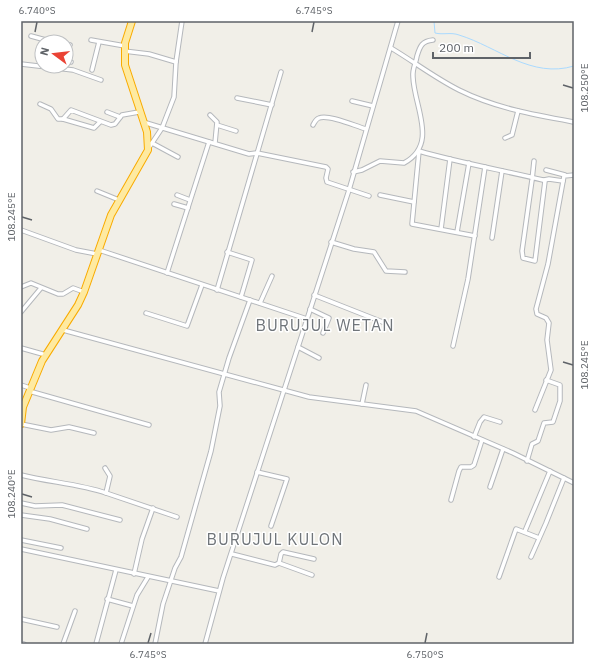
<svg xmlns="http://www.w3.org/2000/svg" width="595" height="665" viewBox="0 0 595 665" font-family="'IBM Plex Sans',sans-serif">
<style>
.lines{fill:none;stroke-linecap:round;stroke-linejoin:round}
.stream{stroke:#aadaff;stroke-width:1}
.minor-casing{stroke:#b5b8bc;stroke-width:5.5}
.trunk-casing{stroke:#f9ab00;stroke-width:8}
.minor{stroke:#fff;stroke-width:3.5}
.trunk{stroke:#feeaa1;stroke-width:6}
.ticks{fill:none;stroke:#5f6368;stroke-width:1.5}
.labels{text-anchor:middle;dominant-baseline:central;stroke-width:3;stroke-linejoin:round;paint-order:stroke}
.quarter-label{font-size:16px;letter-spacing:1px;fill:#70757a;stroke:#fff}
.neatline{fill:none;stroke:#5f6368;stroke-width:1.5}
.ticks-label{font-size:10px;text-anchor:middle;fill:#5f6368}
</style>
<rect width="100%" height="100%" fill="#f1efe8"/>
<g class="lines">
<path class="stream" d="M434,21L435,33C443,35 451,32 459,35C498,47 531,79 574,66"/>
<defs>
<g id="minor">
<polyline points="31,36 53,42"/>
<polyline points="91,40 125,46"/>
<polyline points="66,44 70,45"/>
<polyline points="42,45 40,52 42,54"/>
<path d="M391,48C413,61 435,78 459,90C495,108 535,115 574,122"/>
<polyline points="124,51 149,54 176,62"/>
<polyline points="66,61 71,62"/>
<polyline points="21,64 73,70 101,80"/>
<polyline points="92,70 99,42"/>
<polyline points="237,98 272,105"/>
<polyline points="352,101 373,106"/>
<polyline points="40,104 51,109 58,119 63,119 71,110 111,125 115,124 122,115 139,112"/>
<polyline points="107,112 120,117"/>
<polyline points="210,115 217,122 215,143"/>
<polyline points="63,119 94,128 100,122"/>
<polyline points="143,122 249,154 257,153 326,167 328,169 326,178 327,182 369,196"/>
<polyline points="217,125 236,131"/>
<path d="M313,125C314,123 316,119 319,118C329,114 355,126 366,129"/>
<polyline points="505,138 512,135 518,111"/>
<polyline points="152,143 178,157"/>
<polyline points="148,149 162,128 174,97 176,62 182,21"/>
<polyline points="546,170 565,175"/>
<path d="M353,172L362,170L380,161L404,163C439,144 414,107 413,77C412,69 416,63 417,56C420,46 422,41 433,40"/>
<polyline points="544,180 549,179 563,181"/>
<polyline points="97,191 119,200"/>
<polyline points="177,195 190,200"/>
<polyline points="380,195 414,202"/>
<polyline points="174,204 188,208"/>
<polyline points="441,229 450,159"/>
<polyline points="21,230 76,250 97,254"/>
<polyline points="457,232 469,163"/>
<path d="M475,236L412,224L419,151C460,163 502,170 543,180L545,181L535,261L523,258L522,251L532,180L534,161"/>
<polyline points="492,238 502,171"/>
<polyline points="331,242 354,249 374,252 386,271 405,272"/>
<polyline points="99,250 307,319"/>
<polyline points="227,252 252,260 241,297"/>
<polyline points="167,273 209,142"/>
<polyline points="21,287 31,283 58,294 63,294 73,288 84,292"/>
<polyline points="217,290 281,72"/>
<polyline points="314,295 385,323"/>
<polyline points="260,303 272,276"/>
<polyline points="310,309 329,318 323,333"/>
<polyline points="21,312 41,288"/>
<polyline points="146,313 187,326 202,285"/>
<polyline points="63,330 309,397 416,411 513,453 574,483"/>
<polyline points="453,346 468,279 485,167"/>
<polyline points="298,347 319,358"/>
<polyline points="21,348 46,355"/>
<polyline points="21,385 30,388"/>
<polyline points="29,391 149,425"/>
<polyline points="362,404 366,385"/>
<polyline points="535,410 551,370 547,340 549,323 546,318 537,314 536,309 548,264 564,176 574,175"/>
<polyline points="21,424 51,430 69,427 94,433"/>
<polyline points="474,437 480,422 484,417 500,422"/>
<polyline points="527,461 532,444 538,441 544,423 553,422 560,401 560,385 546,380"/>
<polyline points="257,472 287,479 271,526"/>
<path d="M21,475C48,482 80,484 106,493L110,476L105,468"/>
<polyline points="490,487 503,449"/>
<polyline points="106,493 177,517"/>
<polyline points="451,500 459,471 461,467 471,467 474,465 482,440"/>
<polyline points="21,503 35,506 62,505 120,520"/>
<polyline points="21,515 50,519 87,529"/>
<polyline points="525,531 550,471"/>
<polyline points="21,540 61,548"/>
<polyline points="21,549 219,591"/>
<polyline points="232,554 275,565 279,563 312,575"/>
<polyline points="531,557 546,523 564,478"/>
<polyline points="279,563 281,554 283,552 314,559"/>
<polyline points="134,574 142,539 153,508"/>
<polyline points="499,577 516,529 539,538"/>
<polyline points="107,599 133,606"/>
<polyline points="21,619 57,627"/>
<polyline points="21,643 24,644"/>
<polyline points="63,644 75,611"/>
<polyline points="96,644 116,570"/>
<polyline points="121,644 137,595 148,577"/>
<polyline points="155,644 163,604 175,568 181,557 211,451 220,406 219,392 229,358 250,300"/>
<polyline points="205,644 223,578 349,190 398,21"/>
</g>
<polyline id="trunk" points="21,424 23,407 42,361 78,305 84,292 111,215 148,150 147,132 125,65 125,43 132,21"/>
</defs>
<use href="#minor" class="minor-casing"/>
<use href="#trunk" class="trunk-casing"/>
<use href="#minor" class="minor"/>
<use href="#trunk" class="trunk"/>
</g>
<path class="ticks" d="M35,32L37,22M312,32L314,22M563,85L573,88M22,217L32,220M563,362L573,365M22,494L32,497M148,643L151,633M425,643L427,633"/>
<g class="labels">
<g class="quarter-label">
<text x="325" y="325">BURUJUL WETAN</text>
<text x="275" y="539">BURUJUL KULON</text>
</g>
</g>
<rect width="595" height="665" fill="none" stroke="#ffffff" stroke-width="44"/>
<g transform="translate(54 54) rotate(285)"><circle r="19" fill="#ffffff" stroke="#bfc1c3"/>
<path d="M0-3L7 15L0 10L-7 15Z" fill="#ea4335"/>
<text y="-6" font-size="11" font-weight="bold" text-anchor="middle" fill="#5f6368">N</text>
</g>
<path d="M433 52v6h97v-6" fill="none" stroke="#5f6368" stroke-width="2"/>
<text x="439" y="52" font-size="12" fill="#5f6368" stroke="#ffffff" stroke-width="3" paint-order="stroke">200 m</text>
<rect x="22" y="22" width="551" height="621" class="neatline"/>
<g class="ticks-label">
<text x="37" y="14">6.740°S</text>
<text x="314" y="14">6.745°S</text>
<text transform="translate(584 88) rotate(-90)" y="4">108.250°E</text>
<text transform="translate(11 217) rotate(-90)" y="4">108.245°E</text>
<text transform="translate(584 365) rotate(-90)" y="4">108.245°E</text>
<text transform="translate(11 494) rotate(-90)" y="4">108.240°E</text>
<text x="148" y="658">6.745°S</text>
<text x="425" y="658">6.750°S</text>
</g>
</svg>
